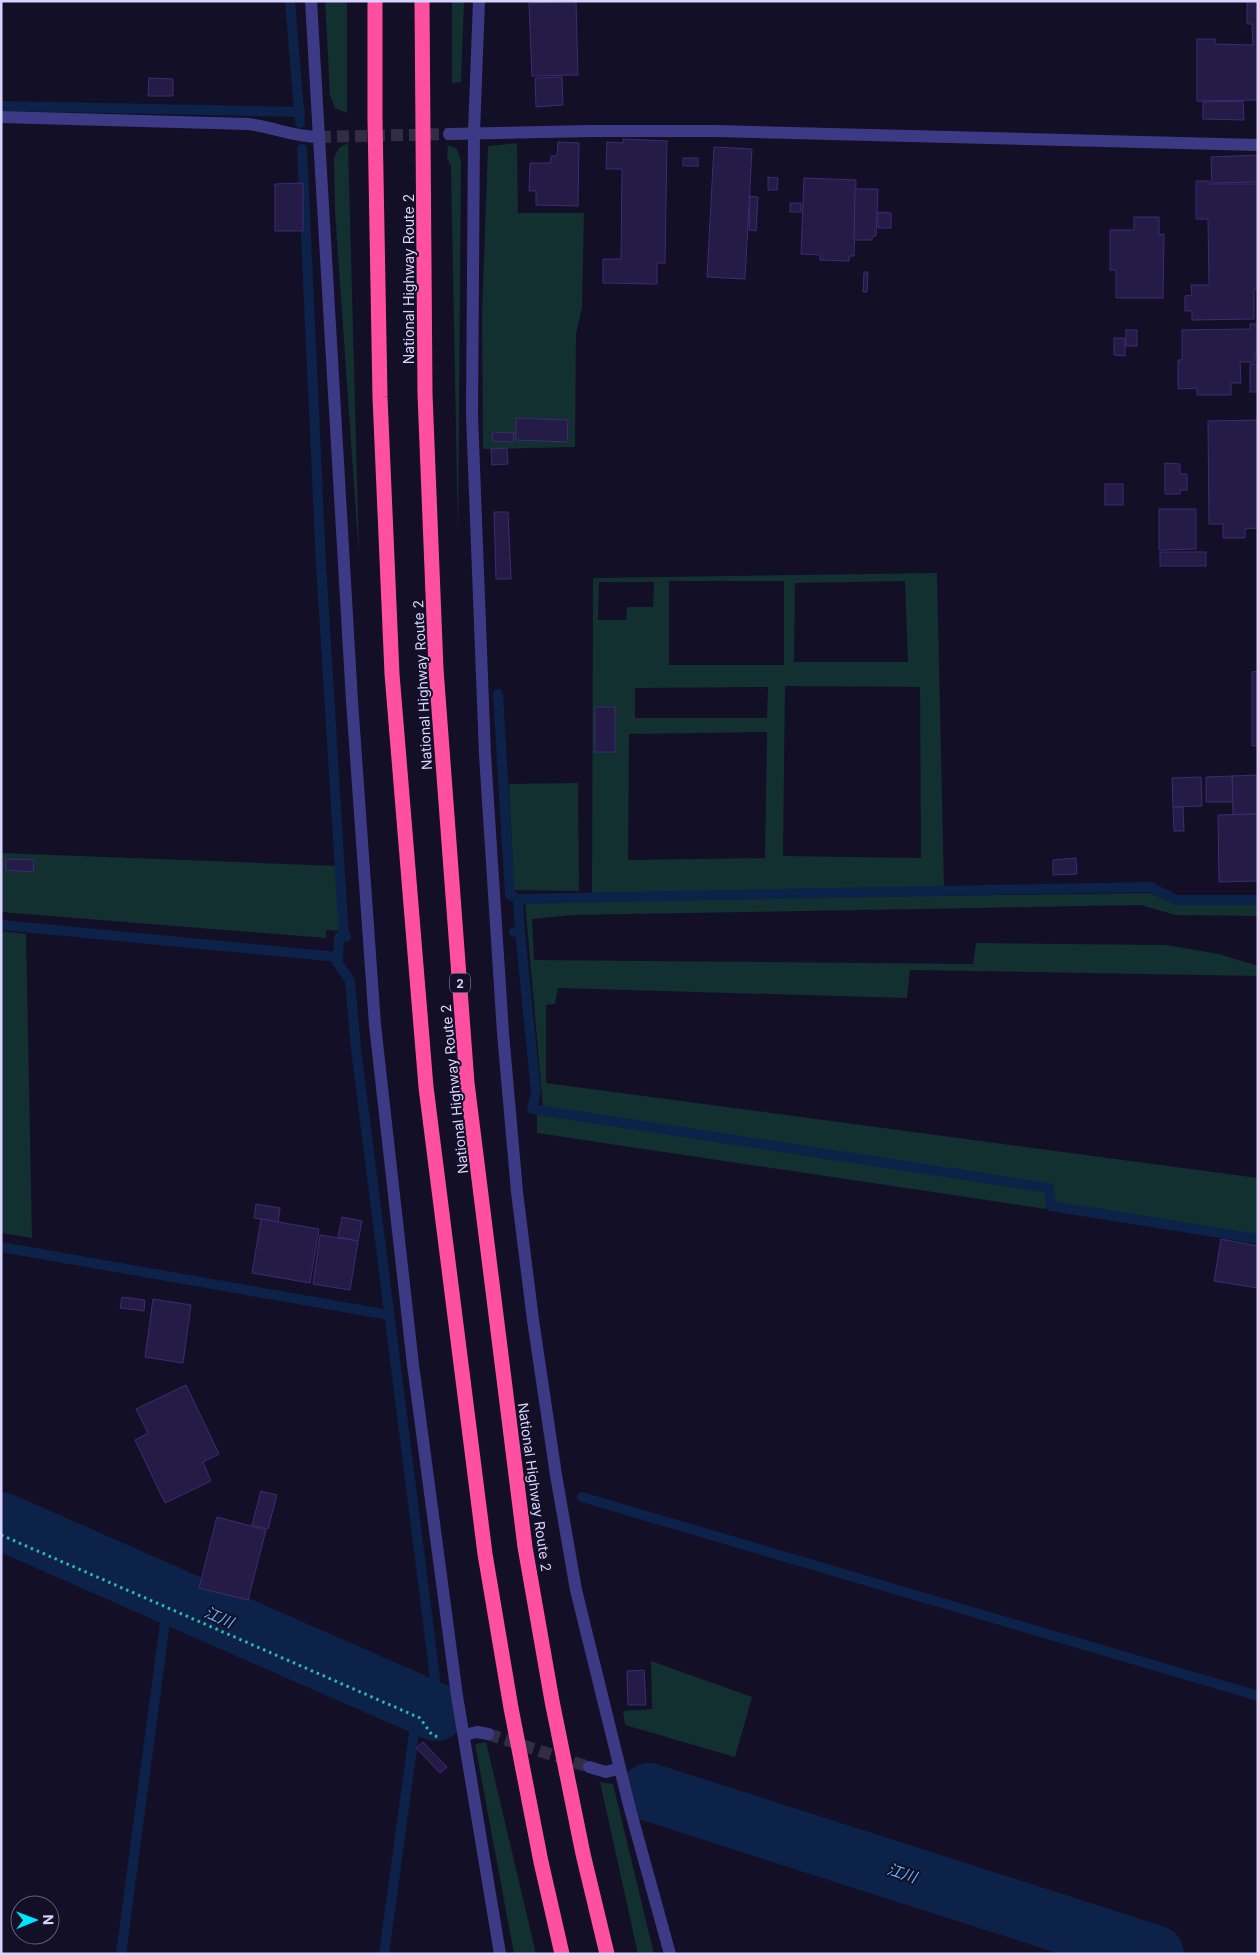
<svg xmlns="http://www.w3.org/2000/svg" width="1259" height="1955" viewBox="0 0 1259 1955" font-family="Inter,'Noto Sans JP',sans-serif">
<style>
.green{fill:#12302f;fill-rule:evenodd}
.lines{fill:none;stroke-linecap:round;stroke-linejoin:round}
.stream{stroke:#0c2248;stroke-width:10}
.river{stroke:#0c2248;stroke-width:58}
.building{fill:#241b47;stroke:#3b2d73}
.minor-tunnel{stroke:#312d47;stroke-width:12;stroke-dasharray:12 6;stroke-linecap:butt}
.path{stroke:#2fb8b0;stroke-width:3;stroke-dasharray:2.5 4;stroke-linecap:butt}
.minor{stroke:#3d3a85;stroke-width:12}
.highway{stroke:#ff4fa3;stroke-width:15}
.labels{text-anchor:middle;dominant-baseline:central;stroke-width:4;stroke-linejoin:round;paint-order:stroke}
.shield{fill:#130f26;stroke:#9e99be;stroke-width:1}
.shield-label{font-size:12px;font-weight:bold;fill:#d9d4ff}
.street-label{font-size:14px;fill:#d9d4ff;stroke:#130f26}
.water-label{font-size:15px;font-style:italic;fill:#62b6ff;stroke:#130f26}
</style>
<rect width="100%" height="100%" fill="#130f26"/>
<g class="green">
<polygon points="325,1 347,1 347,113 335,108 330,95"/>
<polygon points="452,1 464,1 461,82 452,83"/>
<polygon points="348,143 359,556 335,212 334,158 339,148"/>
<polygon points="517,143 518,213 584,213 582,307 576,334 575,447 483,449 482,316 488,146"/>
<polygon points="448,145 457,149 461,161 458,537 451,166 447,158"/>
<path d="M937,573L944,888L592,893L593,578ZM669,581H784V665H669ZM905,581L908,662H794L795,583ZM599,582H654L653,607H627L626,620H598ZM785,686L920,687L921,858L783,856ZM768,687L767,718H635V688ZM767,732L765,858L628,860L629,734Z"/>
<polygon points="578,783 579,891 514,890 509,784"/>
<polygon points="1,853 337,866 341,931 326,930 326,938 1,912"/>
<polygon points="1149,893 1177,904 1258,903 1258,916 1175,915 1141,905 572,915 532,919 534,960 973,964 976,943 1166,945 1219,954 1258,966 1258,976 910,970 907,998 558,988 555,1004 546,1005 546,1083 1258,1178 1258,1235 1054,1204 1053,1185 543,1108 525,901"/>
<polygon points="1,931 26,934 32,1238 1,1233"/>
<polygon points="537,1114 1046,1191 1046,1209 537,1133"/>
<polygon points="651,1661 752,1697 735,1757 625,1725 623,1711 652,1709"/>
<polygon points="486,1742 536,1954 514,1954 475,1744"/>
<polygon points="600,1782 613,1784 654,1954 638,1954"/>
</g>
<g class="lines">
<g class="stream">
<polyline points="290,1 300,123"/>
<polyline points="1,106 300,112"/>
<polyline points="302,149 321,564 344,937"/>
<polyline points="498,694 510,895 518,899"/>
<polyline points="1,925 338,957 339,937 346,937"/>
<polyline points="514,932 520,932 518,899 1150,887 1176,900 1258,900"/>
<polyline points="520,932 536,1093 532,1109 1049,1188 1051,1206 1258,1239"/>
<polyline points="334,957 350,981 356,1049 435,1678 431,1710"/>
<polyline points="1,1247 389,1315"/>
<polyline points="582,1497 1258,1696"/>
<polyline points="168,1602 169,1595"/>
<polyline points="121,1954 166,1615"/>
<polyline points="384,1954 418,1704"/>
</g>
<g class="river">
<polyline points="1,1521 436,1712"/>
<polyline points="649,1792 1155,1954"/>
</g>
</g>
<g class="building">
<polygon points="576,1 578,75 532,76 529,3"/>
<polygon points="1247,1 1258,1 1258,100 1197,101 1197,39 1215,39 1215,44 1253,45 1252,24 1247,24"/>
<polygon points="562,77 563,105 536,107 535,78"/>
<polygon points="149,78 173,79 173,96 148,96"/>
<polygon points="1243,101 1244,120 1203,119 1203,102"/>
<polygon points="623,139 667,141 665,263 657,263 657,284 603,283 603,259 621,259 622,169 606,169 607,142 623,143"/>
<polygon points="558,142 579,143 578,206 536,205 536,191 529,191 530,163 551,163 551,156 557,156"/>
<polygon points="714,147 752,149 745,279 707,277"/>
<polygon points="1258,155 1258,182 1212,183 1211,157"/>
<rect x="683" y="158" width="15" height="8"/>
<polygon points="768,177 778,178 777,190 768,190"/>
<polygon points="804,178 856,180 854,256 849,256 849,261 820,260 820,255 801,254"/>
<polygon points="1196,181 1210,181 1210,184 1258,184 1258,289 1254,289 1254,319 1192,320 1192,311 1185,311 1185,296 1192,295 1191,285 1209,285 1208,219 1196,219"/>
<polygon points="303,183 303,231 275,231 275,184"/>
<polygon points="855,189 878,189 876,236 872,237 872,240 854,240"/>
<polygon points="750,196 758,197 756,231 749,230"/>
<rect x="790" y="203" width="11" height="9"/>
<polygon points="878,212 891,213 891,228 878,228"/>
<polygon points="1134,217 1159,217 1159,235 1164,234 1163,298 1116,298 1116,270 1110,270 1110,230 1134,230"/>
<polygon points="864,272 868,272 867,292 863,292"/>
<polygon points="1250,324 1258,324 1258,354 1255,354 1255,362 1240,362 1241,383 1231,383 1231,395 1197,395 1197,388 1178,389 1178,360 1182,360 1182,330 1250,329"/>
<rect x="1126" y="330" width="11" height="16"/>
<polygon points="1114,338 1125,338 1125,356 1114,355"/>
<rect x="1250" y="364" width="8" height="28"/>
<polygon points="516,418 568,420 567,442 516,440"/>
<polygon points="1258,420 1258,528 1245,529 1245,538 1223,538 1223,524 1209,524 1208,421"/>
<polygon points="493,432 514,433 513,442 492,441"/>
<polygon points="507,448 508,464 492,465 491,449"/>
<polygon points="1165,463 1180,464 1180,474 1187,474 1187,490 1180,490 1180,494 1165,494"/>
<rect x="1105" y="484" width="18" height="21"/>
<polygon points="1159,509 1196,509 1196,549 1159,550"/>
<polygon points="494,512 508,512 511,579 496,579"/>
<rect x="1160" y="552" width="46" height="14"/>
<polygon points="1258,671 1258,746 1252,746 1252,672"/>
<rect x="595" y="707" width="20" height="45"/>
<polygon points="1258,775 1258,814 1233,815 1232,776"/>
<polygon points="1232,776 1233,802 1206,802 1206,777"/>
<polygon points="1201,777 1202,806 1173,807 1172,778"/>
<polygon points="1173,807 1183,807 1184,831 1174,831"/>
<polygon points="1258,814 1258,881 1219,882 1218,815"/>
<polygon points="1076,858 1077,874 1053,875 1053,860"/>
<polygon points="6,859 34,860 33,872 6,870"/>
<polygon points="256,1204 280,1208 278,1222 254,1218"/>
<polygon points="342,1217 362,1221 358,1241 338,1237"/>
<polygon points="261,1219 319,1229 310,1283 252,1273"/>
<polygon points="320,1235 358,1241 350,1290 313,1284"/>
<polygon points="1221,1239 1258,1246 1258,1288 1214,1281"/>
<polygon points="122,1297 145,1300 144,1311 120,1308"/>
<polygon points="153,1299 191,1305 183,1363 145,1357"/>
<polygon points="186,1385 219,1454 203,1462 211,1481 165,1503 135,1440 148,1433 136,1409"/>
<polygon points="261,1491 277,1495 268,1529 252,1525"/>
<polygon points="217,1517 266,1530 248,1600 199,1588"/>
<polygon points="644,1670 646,1705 628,1705 627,1671"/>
<polygon points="423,1742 447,1767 440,1773 416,1748"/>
</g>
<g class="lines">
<g class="minor-tunnel">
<polyline points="319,137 449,134"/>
<polyline points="488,1734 589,1767"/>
</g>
<polyline class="path" points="1,1535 420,1718 432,1735 441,1738"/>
<g class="minor">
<polyline points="311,1 352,701 375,1025 413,1365 457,1696 500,1954"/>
<polyline points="479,1 474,132 472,415 485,755 503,1033 517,1192 533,1320 556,1475 576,1590 630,1809 670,1954"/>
<path d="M1,117L248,124C274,127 292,137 319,137"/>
<polyline points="449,134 590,131 716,131 1258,145"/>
<polyline points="464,1735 477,1732 488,1734"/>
<polyline points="589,1767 606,1772 620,1768"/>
</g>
<g class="highway">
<polyline points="375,1 375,119 380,397 392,674 426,1087 485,1554 511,1708 541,1862 562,1954"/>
<polyline points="422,1 425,394 436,669 467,1083 525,1547 552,1701 583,1854 607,1954"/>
</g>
</g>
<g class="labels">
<rect class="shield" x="450" y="973.5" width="20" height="19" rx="4"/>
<g class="shield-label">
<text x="460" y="983">2</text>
</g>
<g class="street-label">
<text transform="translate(408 279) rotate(-90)">National Highway Route 2</text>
<text transform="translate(422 685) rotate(-93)">National Highway Route 2</text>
<text transform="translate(454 1089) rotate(-96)">National Highway Route 2</text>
<text transform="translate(535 1487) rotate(82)">National Highway Route 2</text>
</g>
<g class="water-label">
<text transform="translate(219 1617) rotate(24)">江川</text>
<text transform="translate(902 1873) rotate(18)">江川</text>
</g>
</g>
<rect width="1259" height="1955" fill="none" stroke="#d9d4ff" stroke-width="5"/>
<g transform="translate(35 1920) rotate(89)"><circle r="24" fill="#130f26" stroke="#625e7d"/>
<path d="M0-4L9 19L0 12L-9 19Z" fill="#00e5ff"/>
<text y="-8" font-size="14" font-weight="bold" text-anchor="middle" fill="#d9d4ff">N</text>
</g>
</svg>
